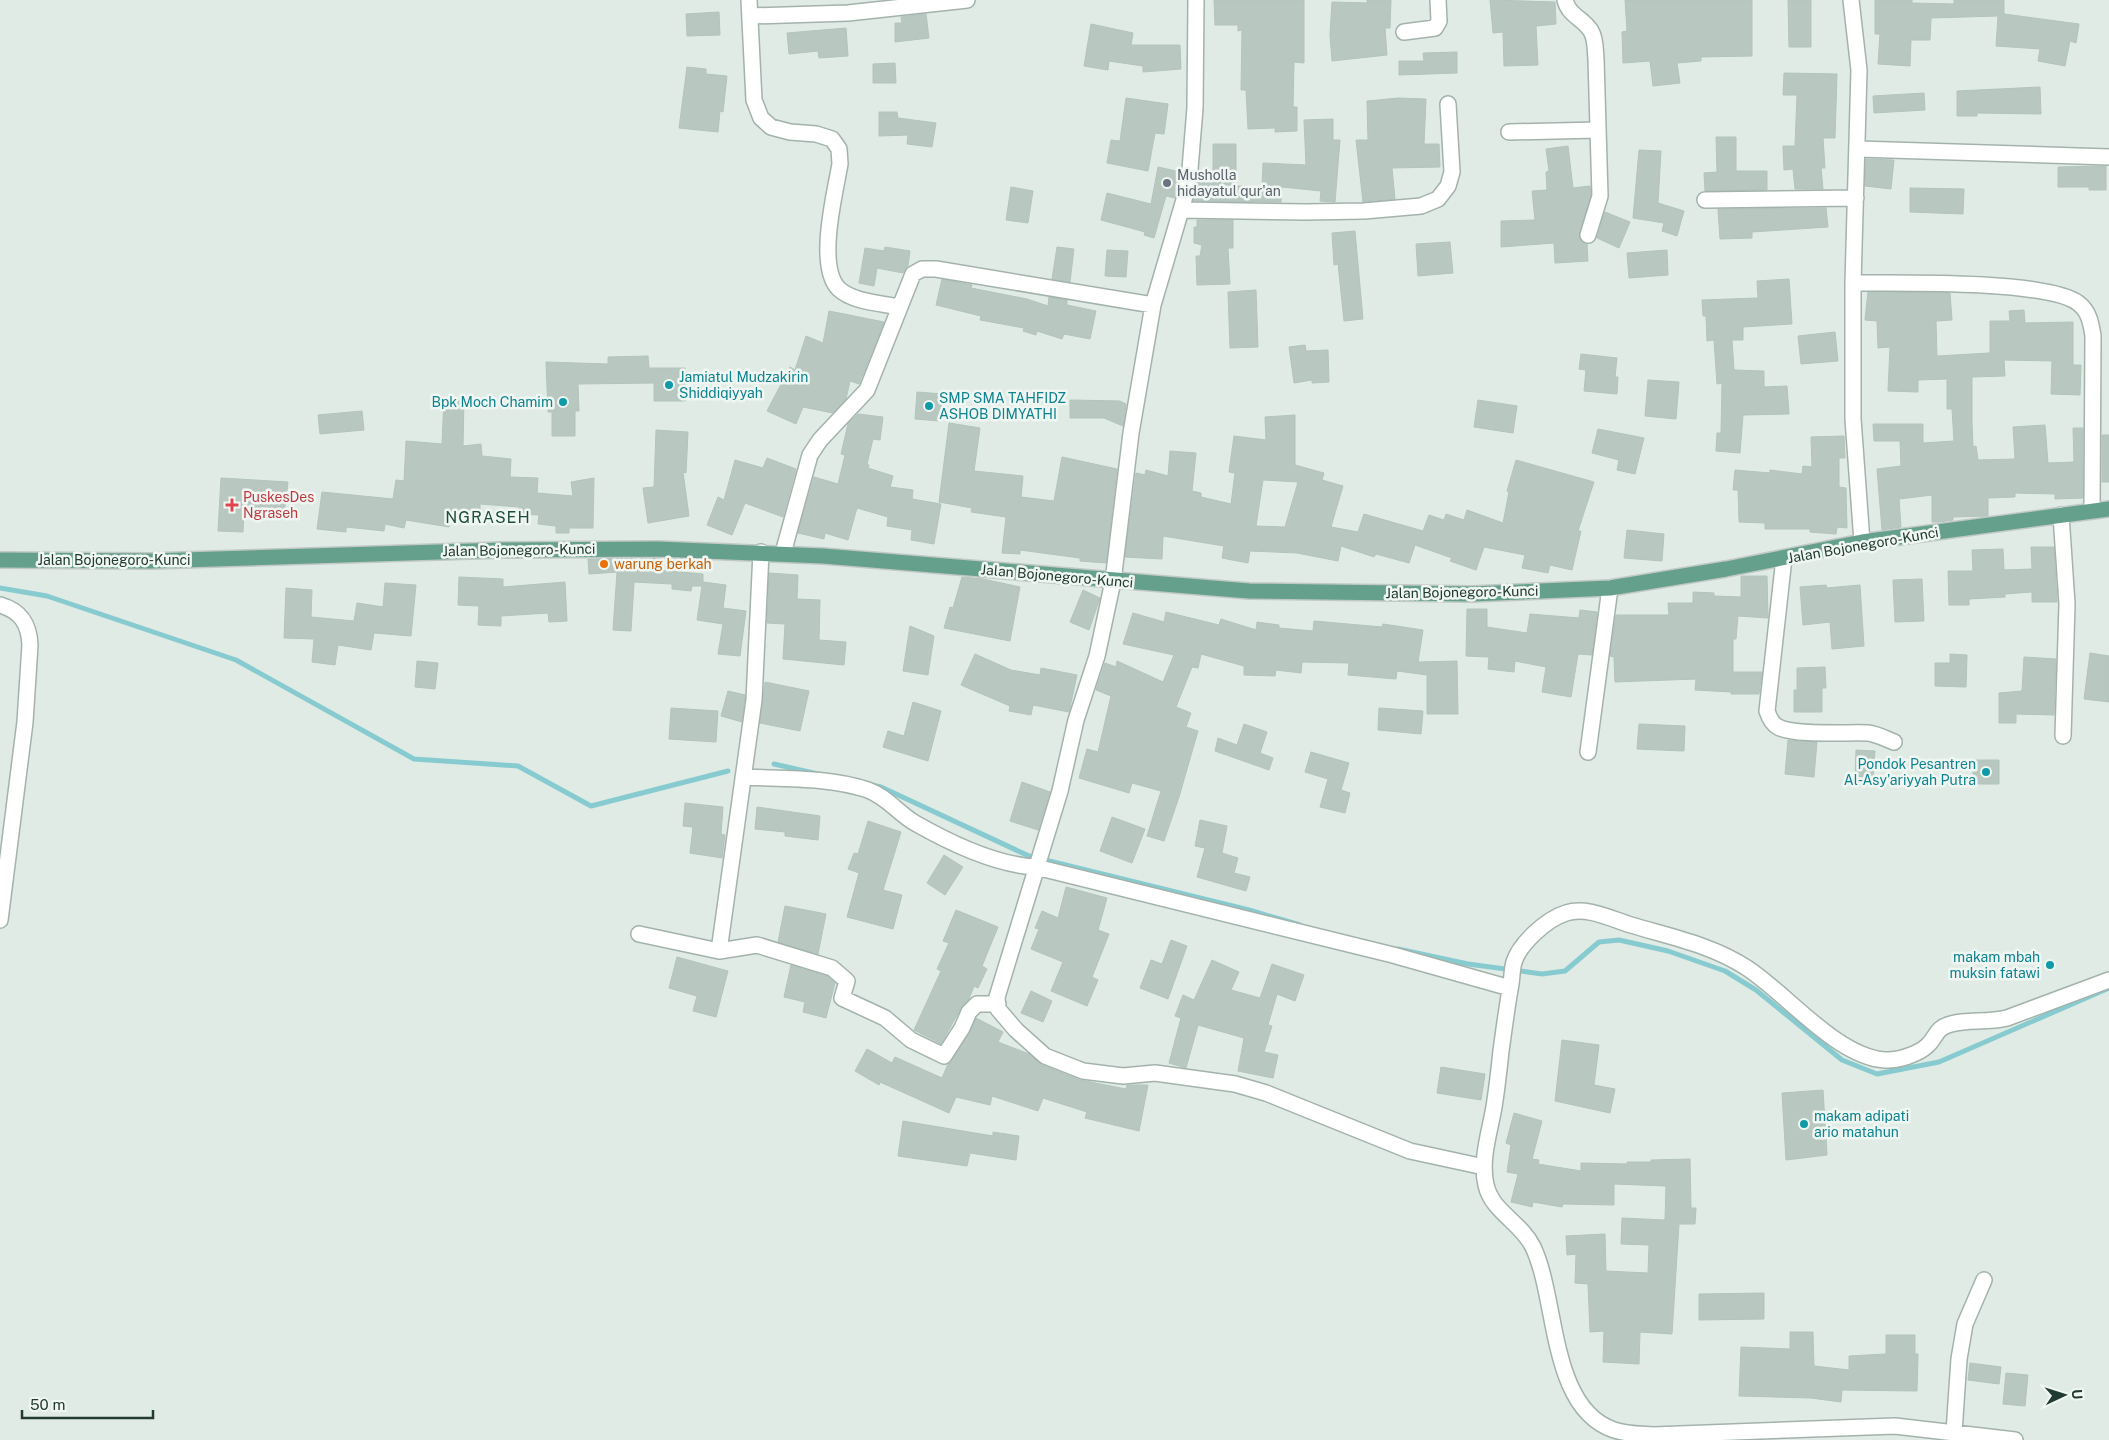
<svg xmlns="http://www.w3.org/2000/svg" width="2109" height="1440" viewBox="0 0 2109 1440" font-family="'Public Sans',sans-serif">
  <style>
    .lines { fill: none; stroke-linecap: round; stroke-linejoin: round }
    .stream { stroke: #87cbd0; stroke-width: 5 }
    .building { fill: #b8c8c1; stroke: #b2c4bb; fill-rule: evenodd }
    .minor-casing { stroke: #a3b3ac; stroke-width: 18 }
    .major-casing { stroke: #c1c8c6; stroke-width: 18 }
    .minor { stroke: #fff; stroke-width: 15 }
    .major { stroke: #64a08c; stroke-width: 15 }
    .worship-dot { fill: #6b7280; stroke: #f0f7f3; stroke-width: 2 }
    .culture-dot { fill: #0f9aa8; stroke: #f0f7f3; stroke-width: 2 }
    .health-dot { fill: #e0444e; stroke: #f0f7f3; stroke-width: 2 }
    .food-dot { fill: #e8710a; stroke: #f0f7f3; stroke-width: 2 }
    .labels { text-anchor: middle; stroke-width: 5; stroke-linejoin: round; paint-order: stroke }
    .worship-label { font-size: 14px; fill: #5b616d; stroke: #f0f7f3; text-anchor: start }
    .culture-label { font-size: 14px; fill: #0d838f; stroke: #f0f7f3; text-anchor: start }
    .health-label { font-size: 14px; fill: #be3a42; stroke: #f0f7f3; text-anchor: start }
    .street-label { font-size: 14px; fill: #213b32; stroke: #f0f7f3 }
    .food-label { font-size: 14px; fill: #c56008; stroke: #f0f7f3; text-anchor: start }
    .quarter-label { font-size: 16px; letter-spacing: 1px; fill: #1d4d3d; stroke: #f0f7f3 }
  </style>
  <rect width="100%" height="100%" fill="#e0ebe5"/>
  <g class="lines">
    <path class="stream" d="M0,588L47,596L236,660L414,759L518,766L591,806L728,771
      M774,764L818,774
      M872,785L881,787L1029,856L1249,910L1300,925
      M1398,949L1468,964L1542,974L1565,971L1599,942L1619,940L1668,951L1725,971L1756,990L1842,1060L1877,1074L1939,1062L2109,988"/>
  </g>
  <path class="building" d="M1214,0H1304V63L1294,62L1293,107H1297V131L1275,132V128L1248,129L1246,90H1241L1242,30L1238,31V25H1215Z
    M1367,0H1391L1390,28H1385L1387,55L1332,61L1330,35L1332,2L1367,3Z
    M1490,0L1555,2L1556,24L1536,26L1538,65L1504,66L1503,32L1493,33Z
    M1625,0H1752V56L1701,57V61L1677,63L1680,83L1653,86L1650,61L1623,63L1622,32L1627,31Z
    M1788,0H1811V47H1789Z
    M1875,0H1912V3L1954,4V0H2004V14L2079,24L2076,43L2070,41L2065,66L2038,61L2040,49L1996,46L1998,16L1931,18L1930,40H1911L1910,66L1878,64L1880,34H1875Z
    M719,12L720,35L687,36L686,14Z
    M926,14L929,38L895,42V23H902L901,17Z
    M1091,24L1133,33L1131,45H1180L1181,69L1143,72V66L1109,61L1108,70L1084,66Z
    M846,28L848,56L819,58L818,51L789,54L787,33Z
    M1457,52V73L1399,75V61H1424L1423,53Z
    M895,63L896,83H873V64Z
    M687,67L706,69V74L727,76L723,112L720,111L718,132L679,128Z
    M1784,73L1837,74L1835,138H1823L1825,168H1821L1823,189H1795L1793,169L1784,170L1783,146H1795L1797,95H1783Z
    M2040,87L2041,114L1977,113V116H1957V91Z
    M1924,93L1925,110L1874,113L1873,96Z
    M1126,98L1168,104L1164,134L1155,133L1148,171L1107,163L1111,140L1120,141Z
    M1398,98L1426,99L1424,144H1439L1440,167L1392,168L1395,199L1363,202L1356,140H1368L1367,101Z
    M879,112H897L898,118L936,123L932,147L907,144L908,135L879,136Z
    M1333,119V140H1340L1335,202L1320,201L1321,191L1282,187L1281,202L1193,201L1198,177H1213V144H1236V186L1262,187L1263,163L1306,165L1304,120Z
    M1716,137H1736V171H1767V190L1705,191L1704,173L1717,172Z
    M1568,146L1573,188L1590,186L1591,195L1579,237L1582,242L1587,244L1588,261L1555,263L1554,243L1501,247V221L1535,220L1532,191L1547,190L1546,172L1549,171L1546,149Z
    M1639,150L1661,151L1658,203L1684,211L1677,236L1662,231L1664,223L1633,218Z
    M1866,159L1894,160L1891,189L1865,186Z
    M2106,166V190H2089V187H2058V167Z
    M1158,167L1180,172L1175,198L1166,196L1154,238L1144,235L1145,232L1101,220L1107,193L1151,204Z
    M1011,187L1033,191L1028,223L1006,220Z
    M1910,188L1964,189L1963,214L1910,212Z
    M1826,208L1828,227L1752,232V238L1720,239L1718,209Z
    M1605,212L1630,222L1619,248L1597,238Z
    M1197,220H1233V248H1228L1230,284L1197,285L1196,256H1200L1202,245L1194,243V227H1197Z
    M1355,231L1363,319L1344,321L1338,264L1334,265L1332,233Z
    M1450,242L1453,273L1418,276L1416,244Z
    M885,247L910,251L908,266L903,273L877,268L874,286L859,283L865,248L884,251Z
    M1057,247L1074,249L1070,282L1052,279Z
    M1107,250L1128,251L1126,277L1105,276Z
    M1667,250L1668,275L1629,278L1627,253Z
    M942,279L972,285L971,288L1027,299L1048,306L1049,297L1067,300V305L1096,311L1090,339L1064,334L1062,339L1037,331L1036,335L1023,331L1024,328L980,320L981,316L936,305Z
    M1789,279L1792,324L1743,327V340H1732L1734,370L1764,371V387L1787,386L1789,414L1743,415L1740,453L1716,451L1717,433H1721L1722,383L1717,384L1714,340L1707,341L1706,316H1703L1702,300L1758,298L1757,281Z
    M1256,290L1258,347L1230,348L1228,292Z
    M1868,292L1950,293L1952,320L1936,321L1937,356L1990,353V321H2010L2009,311L2024,310L2025,323L2073,322V365H2081L2080,395L2051,394L2052,361L2004,360L2005,376L1972,377V423L1973,447L1976,446L1978,460L2015,459L2013,427L2045,425L2048,463L2074,462L2073,428H2083V498L2055,499V494L2015,493V497L1988,498V516L1953,517V520L1939,522H1932V495L1899,499L1901,527L1882,530L1877,469L1901,466L1900,441H1874L1873,424H1923V443L1954,441L1952,409H1947V379L1918,380V392L1888,391L1890,347L1878,348L1877,321L1865,320Z
    M829,311L884,322L859,384L850,381L846,399L833,413L803,407L796,424L767,411L790,367L795,370L806,336L823,343Z
    M1835,332L1838,361L1801,364L1798,336Z
    M1305,345L1306,351L1328,350L1329,382L1312,383V380L1294,383L1289,347Z
    M1581,354L1617,358L1615,377H1618L1617,394L1584,391L1586,370L1579,369Z
    M648,356L649,368H685V401H654V383L578,384L579,411H575V436H552V412H548L546,362L608,364V357Z
    M1648,380L1679,382L1676,419L1645,416Z
    M917,392L943,394L940,421L915,419Z
    M444,398L464,399L463,446L481,444L482,456L511,459L510,477L538,478L537,493L573,496L571,482L594,478L593,528H569V533H556V526L538,524L539,515L519,514V507L480,504V521L450,520L449,527L406,520L404,528L385,524L384,531L346,527V532L317,529L322,492L393,499L396,480L404,481L406,441L442,444Z
    M1070,400L1120,401L1126,404L1123,426L1104,418H1070Z
    M1478,400L1517,406L1513,433L1474,427Z
    M362,411L364,430L320,434L318,415Z
    M858,414L883,417L880,440L873,439L867,464L869,465L868,468L893,476L890,487L913,490L912,499L941,504L934,544L911,540L912,530L887,526L888,517L857,508L848,540L825,533L824,539L798,533L814,477L838,484L845,455L841,454L848,424Z
    M1295,415V465L1324,473L1322,480L1343,486L1331,527L1358,532L1364,514L1423,531L1429,515L1444,520L1446,514L1464,520L1467,510L1503,523L1509,492L1507,491L1516,460L1594,482L1578,531H1581L1572,570L1550,565L1548,573L1522,568L1525,555L1484,547L1476,570L1450,561L1452,558L1415,545L1409,563L1376,554L1374,557L1341,546L1338,561L1297,553L1250,551L1248,563L1222,558L1224,546L1163,536L1162,559L1125,557L1136,473L1145,475L1146,470L1168,476L1170,451L1196,453L1192,491L1201,493V497L1231,504L1235,473L1229,472L1234,436L1266,440L1265,417ZM1263,480L1298,482L1285,527L1256,526Z
    M949,423L980,428L974,471L1023,476L1021,497L1054,501L1062,457L1117,469L1106,563L1080,561V558L1020,550V554L1002,553L1006,517L971,512L972,508L939,502Z
    M1598,429L1644,438L1635,474L1617,470L1619,460L1592,453Z
    M656,430L688,432L686,473L683,472L689,516L648,523L643,488L654,487Z
    M2102,435H2109V482H2102Z
    M1844,436L1845,458H1839V487L1846,488L1847,528L1837,527L1836,534L1810,532V529H1765V523L1739,522L1738,490H1733L1735,470L1770,473V470L1802,474L1803,466L1812,467L1811,437Z
    M767,458L796,469L783,517L745,503L732,535L707,525L718,497L724,500L735,460L763,468Z
    M221,478L288,482L284,515L244,511L243,532L218,531Z
    M1627,530L1664,534L1662,561L1624,558Z
    M2031,547H2054L2057,602H2032V592L2005,594V597L1969,599V605H1949L1948,571H1973L1972,550L2003,549L2004,570L2032,569Z
    M660,558L659,570L703,574V582L726,585L723,608L746,611L740,656L718,654L723,624L697,620L702,586H692L691,591L672,589V584L634,582L631,631L613,630L617,572L589,574L588,559Z
    M769,573L798,575L797,599L820,600L819,640L846,642L844,665L783,659L785,624L767,623Z
    M1741,576H1767L1768,618L1738,616L1736,639H1733V672H1762L1759,694H1731V692L1695,690L1696,679L1615,682L1614,657L1610,656L1616,615H1669L1668,603H1693V592L1714,593V596L1741,597Z
    M459,577L503,579V587L565,582L567,621L549,622L548,613L501,616V626L478,625L479,606L458,605Z
    M962,577L983,579L1020,587L1010,641L944,628L950,607L953,608Z
    M1922,579L1924,621L1895,622L1893,580Z
    M385,583L416,585L411,636L374,633L371,650L338,645L335,665L312,662L314,639L284,638L286,588L312,590L311,617L354,621L357,603L383,607Z
    M1826,585L1827,588L1860,585L1864,646L1832,649L1830,622L1803,625L1800,587Z
    M1083,590L1100,598L1089,630L1070,622Z
    M1467,609H1487V627L1527,633L1530,614L1579,618L1580,610L1597,612L1592,655L1578,654L1571,697L1542,692L1546,667L1515,661L1514,672L1488,669L1489,657L1466,656Z
    M1166,612L1219,625L1221,619L1256,630L1257,622L1279,625V628L1313,631L1314,621L1382,627L1383,624L1423,630L1418,662L1457,661L1458,714H1427V675L1397,671L1396,679L1348,675L1349,663L1302,662L1301,673L1276,670L1275,676L1244,675V666L1201,654L1198,668L1192,667L1176,707L1191,713L1186,727L1198,731L1179,797L1164,841L1147,836L1161,791L1132,783L1129,793L1079,778L1087,749L1098,752L1111,696L1096,690L1105,663L1116,667L1117,661L1163,682L1174,655L1123,644L1133,613L1164,622Z
    M910,626L934,636L928,675L903,671Z
    M2090,653L2109,656V702L2084,699Z
    M975,654L1011,670L1040,675L1041,668L1077,675L1069,712L1033,705L1031,715L1009,711L1010,706L961,685Z
    M1950,654L1967,655L1966,687L1935,686V663H1950Z
    M2024,657L2056,659L2054,715L2016,714V723H1999V693L2022,691Z
    M417,661L438,663L435,689L415,687Z
    M1825,667L1826,688H1822V712H1794V690H1797V668Z
    M765,682L809,691L800,731L760,723Z
    M728,691L745,695L742,722L721,716Z
    M913,702L941,711L928,761L883,747L888,731L904,736Z
    M671,708L718,711L716,742L669,739Z
    M1379,708L1423,711L1421,734L1378,730Z
    M1244,724L1267,732L1260,753L1273,758L1269,770L1215,751L1218,738L1237,745Z
    M1639,724L1685,726L1684,751L1637,749Z
    M1788,740L1817,742L1814,777L1785,774Z
    M1856,750L1875,751L1873,778L1855,776Z
    M1311,752L1349,763L1341,790L1350,793L1345,813L1320,807L1328,779L1305,772Z
    M1973,760H1999V784H1973Z
    M1022,782L1050,792L1038,830L1010,821Z
    M685,803L723,807L721,834L725,835L722,858L690,853L693,827L683,826Z
    M757,807L820,816L818,840L785,836V832L755,829Z
    M1112,817L1145,829L1132,863L1100,851Z
    M1200,820L1227,826L1222,853L1238,858L1234,873L1250,877L1246,891L1197,877L1205,848L1195,846Z
    M868,821L901,832L883,890L902,895L893,929L847,917L859,873L848,869L854,853L858,854Z
    M944,855L963,867L945,895L927,883Z
    M1066,887L1107,898L1098,930L1109,934L1092,977L1098,980L1087,1006L1051,991L1063,962L1031,949L1039,929L1035,928L1042,911L1058,918Z
    M785,906L826,914L818,954L778,942Z
    M956,910L998,927L982,966L987,969L978,988L974,986L969,999L961,1008L941,1044L914,1030L941,971L937,969L949,943L943,941Z
    M1171,940L1187,946L1168,999L1140,988L1151,960L1162,964Z
    M677,957L728,971L716,1017L693,1011L697,996L669,988Z
    M1212,960L1239,972L1231,990L1260,998L1272,964L1304,975L1295,1001L1277,994L1268,1025L1272,1026L1264,1052L1278,1055L1273,1078L1238,1071L1244,1038L1198,1025L1186,1068L1169,1063L1181,1018L1175,1016L1183,995L1194,1000Z
    M791,965L827,976L835,983L826,1018L803,1012L805,1002L784,997Z
    M1031,991L1052,1001L1043,1022L1021,1013Z
    M976,1018L1003,1032L998,1042L1029,1054L1042,1065L1080,1080L1126,1089L1127,1085H1148L1139,1131L1085,1118L1087,1112L1043,1098L1038,1111L992,1096L990,1105L956,1097L949,1113L880,1082L879,1085L855,1071L867,1049L892,1063L895,1057L942,1078L948,1064L970,1033Z
    M1562,1040L1599,1045L1594,1085L1615,1089L1610,1113L1555,1101Z
    M1441,1067L1485,1074L1481,1100L1437,1093Z
    M1823,1090L1827,1155L1786,1160L1782,1093Z
    M1514,1113L1542,1121L1532,1159L1539,1160L1538,1164L1581,1171V1163L1627,1164V1162H1651V1160L1690,1159L1691,1208H1696L1695,1224H1679L1672,1334L1640,1332L1639,1364L1603,1362L1604,1331L1590,1332L1588,1284L1575,1283L1576,1254L1567,1255L1566,1236L1605,1234L1606,1271L1648,1273L1649,1245L1621,1244L1622,1218L1665,1220L1666,1186L1614,1184V1205L1563,1204L1562,1207L1533,1202L1532,1207L1511,1202L1518,1174L1507,1172L1511,1145L1506,1143Z
    M903,1121L993,1136V1132L1019,1136L1016,1160L970,1153L967,1166L898,1156Z
    M1764,1293V1319L1699,1320V1294Z
    M1790,1332H1813L1814,1366L1849,1370V1356L1886,1354V1335H1915V1354H1918L1917,1391L1842,1390L1841,1402L1811,1398L1739,1396L1741,1347L1790,1349Z
    M1970,1363L2001,1367L1999,1384L1968,1380Z
    M2006,1373L2028,1375L2025,1406L2003,1404Z"/>
  <g class="lines">
    <defs>
      <path id="minor" d="M749,0L754,100L761,118L771,127L790,132L816,134L832,139L839,149L840,164C835,193 816,267 839,289C853,302 880,303 898,307
        M1196,0L1195,108L1190,169L1186,193L1153,305L1131,433L1113,581L1097,656L1076,720L1060,791L997,997L998,1009L1016,1030L1045,1056L1083,1071L1123,1076L1155,1073L1235,1084L1266,1093L1410,1151L1484,1167
        M1565,0C1569,16 1583,18 1591,31C1596,39 1595,50 1596,59L1600,196L1588,235
        M1851,0L1859,70L1853,283V419L1862,542
        M750,16L848,13L967,0
        M1404,32L1435,28L1439,21L1438,0
        M1509,132L1598,130
        M1858,149L2109,157
        M1705,200L1856,198
        M1181,210L1306,212L1364,211L1421,206L1438,199L1448,186L1452,172L1448,104
        M1853,283C1897,283 2047,280 2078,303C2089,311 2091,323 2093,336L2092,510
        M2061,515L2067,604L2063,736
        M783,553L810,455L820,440L867,390L913,274L922,269H936L1153,305
        M1784,558L1767,711C1769,717 1772,724 1778,727C1795,736 1848,732 1868,733C1877,734 1886,739 1894,742
        M0,605C21,611 29,624 30,645L25,722L0,920
        M1588,752L1610,588
        M743,777C784,779 829,777 868,790C887,797 899,814 915,823C950,843 996,865 1036,867L1393,955L1510,988
        M639,934L719,951L757,945L832,968L847,981L842,998L885,1018L911,1040L944,1056L962,1028L969,1012L977,1004H998
        M719,951L754,700L761,552
        M1954,1432L1959,1359L1965,1324L1984,1280
        M2015,1440L1895,1426L1653,1435C1640,1434 1626,1434 1614,1430C1549,1408 1558,1299 1533,1247C1521,1222 1492,1212 1486,1185C1480,1160 1490,1131 1494,1107C1497,1088 1499,1070 1501,1051C1504,1029 1507,1006 1511,984C1512,977 1512,969 1514,962C1520,943 1547,919 1566,913C1587,906 1611,919 1631,925C1671,937 1712,945 1747,968C1787,994 1837,1057 1885,1060C1898,1061 1918,1054 1927,1046C1937,1037 1935,1028 1951,1024C1968,1019 1987,1023 2007,1018L2109,980"/>
      <path id="major" d="M0,560L150,561L503,550L658,549L823,556L1249,591L1472,594L1610,588L1726,569L1862,542L2109,509"/>
    </defs>
    <use href="#minor" class="minor-casing"/>
    <use href="#major" class="major-casing"/>
    <use href="#minor" class="minor"/>
    <use href="#major" class="major"/>
  </g>
  <circle class="worship-dot" cx="1167" cy="183" r="5"/>
  <g class="culture-dot">
    <circle cx="669" cy="385" r="5"/>
    <circle cx="563" cy="402" r="5"/>
    <circle cx="929" cy="406" r="5"/>
    <circle cx="1986" cy="772" r="5"/>
    <circle cx="2050" cy="965" r="5"/>
    <circle cx="1804" cy="1124" r="5"/>
  </g>
  <path class="health-dot" d="M229.5 497.5h5v5h5v5h-5v5h-5v-5h-5v-5h5z"/>
  <circle class="food-dot" cx="604" cy="564" r="5"/>
  <g class="labels">
    <g class="worship-label">
      <text x="1177" y="180">Musholla<tspan x="1177" dy="16">hidayatul qur'an</tspan></text>
    </g>
    <g class="culture-label">
      <text x="679" y="382">Jamiatul Mudzakirin<tspan x="679" dy="16">Shiddiqiyyah</tspan></text>
      <text x="939" y="403">SMP SMA TAHFIDZ<tspan x="939" dy="16">ASHOB DIMYATHI</tspan></text>
      <text x="553" y="407" text-anchor="end">Bpk Moch Chamim</text>
      <text x="1976" y="769" text-anchor="end">Pondok Pesantren<tspan x="1976" dy="16">Al-Asy'ariyyah Putra</tspan></text>
      <text x="2040" y="962" text-anchor="end">makam mbah<tspan x="2040" dy="16">muksin fatawi</tspan></text>
      <text x="1814" y="1121">makam adipati<tspan x="1814" dy="16">ario matahun</tspan></text>
    </g>
    <g class="health-label">
      <text x="243" y="502">PuskesDes<tspan x="243" dy="16">Ngraseh</tspan></text>
    </g>
    <g class="street-label">
      <text transform="translate(1863 545) rotate(-10)" y="5">Jalan Bojonegoro-Kunci</text>
      <text transform="translate(519 550) rotate(-1)" y="5">Jalan Bojonegoro-Kunci</text>
      <text x="114" y="565">Jalan Bojonegoro-Kunci</text>
      <text transform="translate(1057 576) rotate(5)" y="5">Jalan Bojonegoro-Kunci</text>
      <text transform="translate(1462 592) rotate(-1)" y="5">Jalan Bojonegoro-Kunci</text>
    </g>
    <g class="food-label">
      <text x="614" y="569">warung berkah</text>
    </g>
    <g class="quarter-label">
      <text x="488" y="523">NGRASEH</text>
    </g>
  </g>
  <g transform="translate(2064 1395) rotate(86)" stroke="#f0f7f3" stroke-width="4" paint-order="stroke">
  <path d="M0-4L9 19L0 12L-9 19Z" fill="#213b32"/>
  <text y="-8" font-size="14" font-weight="bold" text-anchor="middle" fill="#213b32">U</text>
  </g>
  <path d="M22 1410v8h131v-8" fill="none" stroke="#213b32" stroke-width="2.5"/>
  <text x="30" y="1410" font-size="15" fill="#213b32" stroke="#f0f7f3" stroke-width="4" paint-order="stroke">50 m</text>
</svg>
